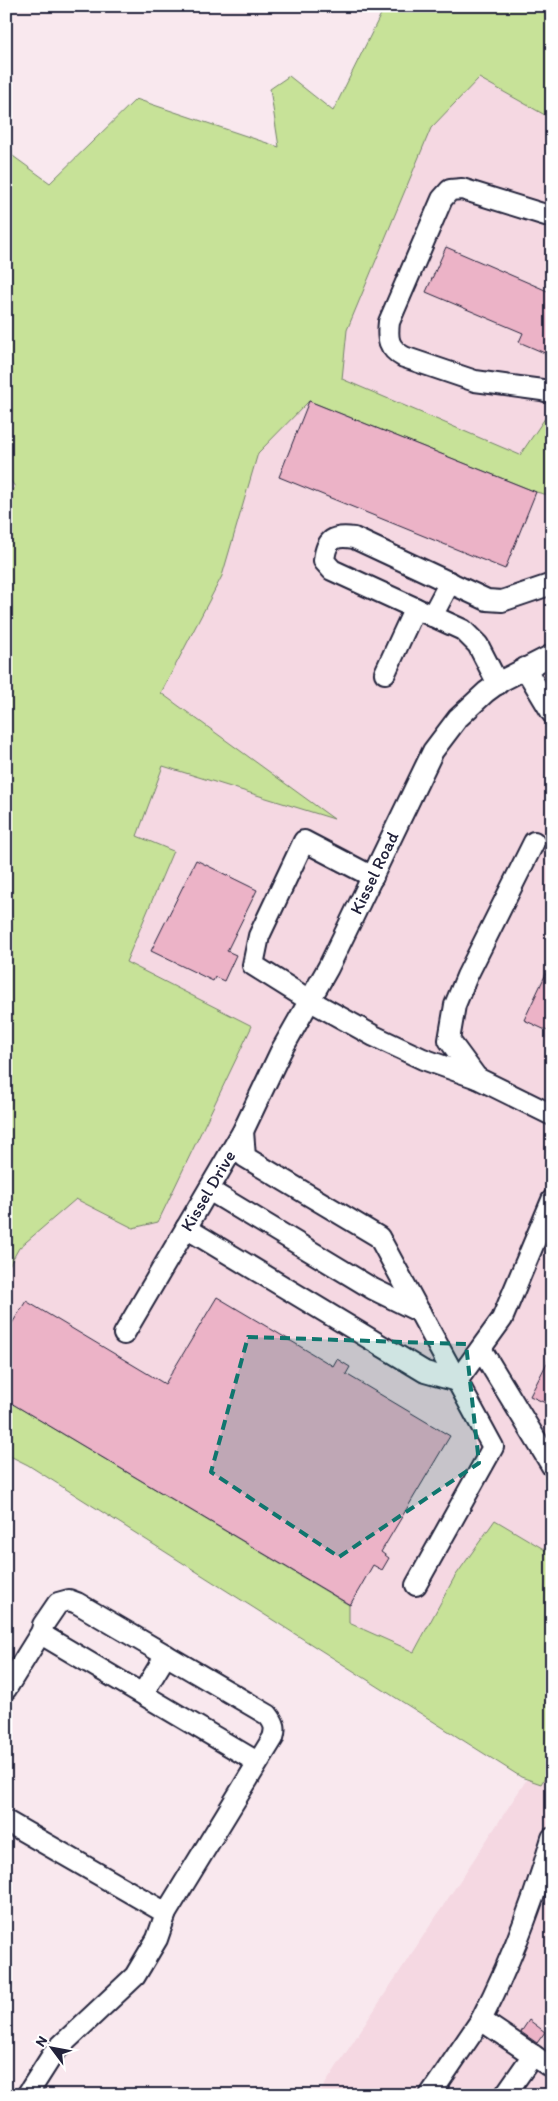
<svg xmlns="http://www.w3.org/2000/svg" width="558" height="2101" viewBox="0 0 558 2101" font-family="Itim,sans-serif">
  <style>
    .built { fill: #f5d8e2 }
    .green { fill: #c7e298; stroke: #74826a }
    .building { fill: #ecb3c7; stroke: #22223b }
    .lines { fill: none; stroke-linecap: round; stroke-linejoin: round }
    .minor-casing { stroke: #22223b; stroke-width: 24 }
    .minor { stroke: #fff; stroke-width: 20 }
    .marked { fill: #0f766e; fill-opacity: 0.2; stroke: #0f766e; stroke-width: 4; stroke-dasharray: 10 6; stroke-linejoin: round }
    .labels { text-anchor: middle; stroke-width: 4.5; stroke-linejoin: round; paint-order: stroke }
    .street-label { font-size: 18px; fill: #22223b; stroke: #fff }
  </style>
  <rect width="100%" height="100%" fill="#f9e8ee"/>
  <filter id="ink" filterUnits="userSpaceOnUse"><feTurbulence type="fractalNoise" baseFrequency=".02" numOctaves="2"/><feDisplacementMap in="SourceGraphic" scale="10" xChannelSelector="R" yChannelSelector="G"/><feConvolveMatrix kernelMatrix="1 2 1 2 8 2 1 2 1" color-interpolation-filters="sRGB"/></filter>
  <g filter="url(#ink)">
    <path class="built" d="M399,6H552V2095H318L531,1773L6,1442V914Z"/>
    <path class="green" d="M385,6H552V119L479,78L431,128L347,330L342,379L520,455L552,408V496L536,492L309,401L258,453L222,576L161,693L334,819L163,766L137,836L173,851L126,962L252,1026L158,1222L133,1228L76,1199L19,1248L6,1271V498L15,487L6,474V151L50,183L136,99L279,147L270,89L289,76L333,111Z
      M6,1400L349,1605V1623L414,1652L454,1578L495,1520L552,1554V1767L541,1784L521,1777L28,1465L6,1454Z"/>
    <path class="building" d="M446,247L552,293V344L547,354L519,342L523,333L426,292Z
      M309,401L536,492L505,569L279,477Z
      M196,860L257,890L227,951L236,955L224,981L215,977L213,981L151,951Z
      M552,961V1033L524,1020Z
      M217,1297L333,1366L337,1359L350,1367L346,1374L450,1436L381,1552L389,1558L382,1570L373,1565L350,1605L6,1400V1333L26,1301L165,1384Z
      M552,1353V1406L530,1396Z
      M529,2020L545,2032L537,2043L521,2032Z"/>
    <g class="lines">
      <defs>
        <g id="minor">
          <path d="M552,217L462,189L450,190L442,199L389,322C387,339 388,348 404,357L475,381L542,390L552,393"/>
          <path d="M432,616L450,582"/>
          <path d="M525,668L552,713"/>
          <path d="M385,673L415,608"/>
          <path d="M498,684L478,645L463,630L332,570L324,561C326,539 334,535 354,538L487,600L502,601L552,584"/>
          <path d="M373,877L304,841L259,936L253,965L309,1000L374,1036L423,1059L477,1078L552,1115"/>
          <path d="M477,1078L449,1040L455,1005L467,976L534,842"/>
          <path d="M243,1131L245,1157L379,1237L493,1447L416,1585"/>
          <path d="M209,1190L373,1289L420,1312"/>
          <path d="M186,1228L425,1372L457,1381L502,1319L552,1200"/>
          <path id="s1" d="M124,1334L243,1131L281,1051L328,968L350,923L433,751L458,718L486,692L501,681L552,655"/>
          <path d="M481,1349L552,1466"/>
          <path d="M6,1689L42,1631"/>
          <path d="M143,1693L166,1655"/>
          <path d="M6,1821L166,1913"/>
          <path d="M552,1838C534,1900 511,1962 481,2020L552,2068"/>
          <path d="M27,2095L55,2051L135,1976L157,1939L166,1913L273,1738C276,1728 275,1724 268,1715L77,1603L69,1600L58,1603L43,1625L42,1631L46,1637L257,1762"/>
          <path d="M430,2095L481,2020"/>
          <path d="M505,2095L533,2055"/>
        </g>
      </defs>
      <use href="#minor" class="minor-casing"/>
      <use href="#minor" class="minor"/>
    </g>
  </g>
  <path class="marked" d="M248,1337L466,1344L479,1463L339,1557L211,1472Z"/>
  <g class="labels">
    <g class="street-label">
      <text dy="6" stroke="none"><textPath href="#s1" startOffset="525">Kissel Road</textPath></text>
      <text dy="6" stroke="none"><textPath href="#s1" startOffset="166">Kissel Drive</textPath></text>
    </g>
  </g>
  <rect width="558" height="2101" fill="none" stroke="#fff" stroke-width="25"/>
  <rect x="12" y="12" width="533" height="2076" fill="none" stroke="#22223b" stroke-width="2" filter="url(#ink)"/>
  <g transform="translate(52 2048) rotate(302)" stroke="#ffffff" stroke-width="4" paint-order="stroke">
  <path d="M0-4L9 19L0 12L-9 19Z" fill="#22223b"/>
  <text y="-8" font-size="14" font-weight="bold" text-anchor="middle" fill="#22223b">N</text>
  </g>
</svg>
